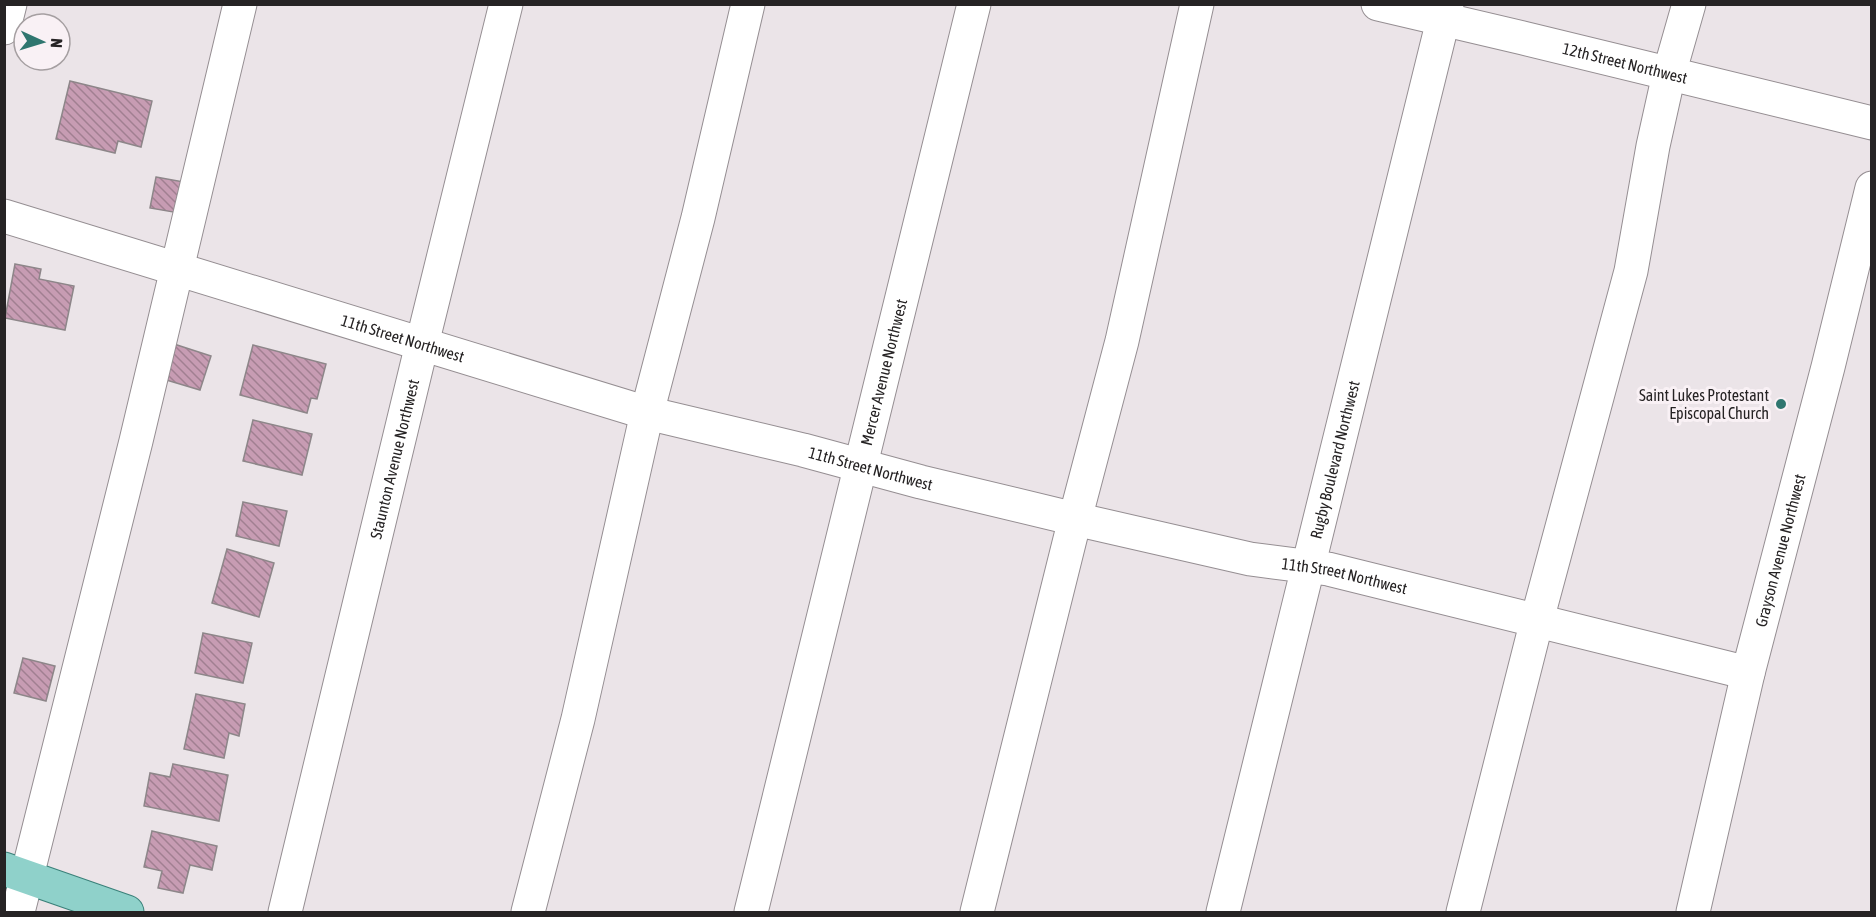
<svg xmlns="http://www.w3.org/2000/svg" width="1876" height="917" viewBox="0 0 1876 917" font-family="'Asap Condensed',sans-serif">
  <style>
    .building { fill: url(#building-back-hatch); stroke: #8d8689; stroke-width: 1.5 }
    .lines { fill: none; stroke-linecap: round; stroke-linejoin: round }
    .minor-casing { stroke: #958e92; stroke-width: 35 }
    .major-casing { stroke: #3a8079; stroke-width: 35 }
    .minor { stroke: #fff; stroke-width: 33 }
    .major { stroke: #8fd1ca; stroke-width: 33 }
    .poi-dot { fill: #2f766f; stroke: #f9f1f5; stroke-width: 2 }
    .labels { text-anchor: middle; stroke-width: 6; stroke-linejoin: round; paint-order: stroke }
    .street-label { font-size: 16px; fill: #262324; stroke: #f9f1f5 }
    .poi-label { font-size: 16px; fill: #262324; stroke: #f9f1f5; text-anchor: end }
  </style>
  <defs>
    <pattern id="building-back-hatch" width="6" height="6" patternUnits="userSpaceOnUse" patternTransform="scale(1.5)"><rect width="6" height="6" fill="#c79cb3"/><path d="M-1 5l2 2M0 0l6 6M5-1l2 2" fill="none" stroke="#a17f91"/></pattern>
  </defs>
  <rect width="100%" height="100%" fill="#ebe4e8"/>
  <path class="building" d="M70,81L152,101L141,147L118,141L115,153L56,139Z
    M156,177L184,182L179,213L150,208Z
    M15,264L41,269L39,279L74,286L65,330L5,318Z
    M174,344L211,356L200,390L163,379Z
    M253,345L326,364L317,399L311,398L307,413L240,395Z
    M253,420L312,434L302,475L243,461Z
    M243,502L287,511L279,546L236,536Z
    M227,549L274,563L259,617L212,603Z
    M203,633L252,643L243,683L195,673Z
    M23,658L55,666L46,701L14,693Z
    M196,694L245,704L239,736L229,733L224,758L184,749Z
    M173,764L228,775L219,821L144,806L150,773L170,777Z
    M152,831L217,846L212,870L190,865L183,893L158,888L162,871L144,867Z"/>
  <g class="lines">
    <defs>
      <g id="minor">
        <path id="s1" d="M1378,4L1523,38L1872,123"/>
        <path d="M4,28L10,4"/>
        <path id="s2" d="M4,216L647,413L803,450L921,482L1075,519L1250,559L1328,569L1748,673"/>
        <path d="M18,912L136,441L240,4"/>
        <path id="s3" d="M285,912L422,344L506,4"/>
        <path d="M528,912L578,719L647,413L698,218L748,4"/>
        <path id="s4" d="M751,912L974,4"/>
        <path d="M977,912L1075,519L1122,341L1197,4"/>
        <path id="s5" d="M1223,912L1447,4"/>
        <path d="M1463,912L1537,620L1631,271L1653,146L1669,74L1689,4"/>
        <path id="s6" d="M1693,912L1748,673L1828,367L1872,188"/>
      </g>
      <path id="major" d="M4,869L127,912"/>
    </defs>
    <use href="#minor" class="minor-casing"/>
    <use href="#major" class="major-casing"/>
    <use href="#minor" class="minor"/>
    <use href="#major" class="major"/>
  </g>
  <circle class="poi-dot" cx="1781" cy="404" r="6"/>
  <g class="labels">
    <g class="street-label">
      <text dy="6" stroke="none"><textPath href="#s1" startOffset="254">12th Street Northwest</textPath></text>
      <text dy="6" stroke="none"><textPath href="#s2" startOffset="417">11th Street Northwest</textPath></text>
      <text dy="6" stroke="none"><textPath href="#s4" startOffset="556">Mercer Avenue Northwest</textPath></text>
      <text dy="6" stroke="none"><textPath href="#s3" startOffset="466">Staunton Avenue Northwest</textPath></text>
      <text dy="6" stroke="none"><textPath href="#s5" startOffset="466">Rugby Boulevard Northwest</textPath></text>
      <text dy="6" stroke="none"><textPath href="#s2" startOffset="903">11th Street Northwest</textPath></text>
      <text dy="6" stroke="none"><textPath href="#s6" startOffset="372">Grayson Avenue Northwest</textPath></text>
      <text dy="6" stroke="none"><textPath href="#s2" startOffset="1389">11th Street Northwest</textPath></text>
    </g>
    <g class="poi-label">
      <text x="1769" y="401">Saint Lukes Protestant<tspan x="1769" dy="18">Episcopal Church</tspan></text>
    </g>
  </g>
  <rect width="1876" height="917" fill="none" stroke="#262324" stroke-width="12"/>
  <g transform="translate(42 42) rotate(94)"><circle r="28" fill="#f9f1f5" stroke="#a59fa1" stroke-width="1.5"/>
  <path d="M0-4.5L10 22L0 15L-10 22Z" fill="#2f766f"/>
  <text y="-9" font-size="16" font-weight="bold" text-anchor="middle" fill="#262324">N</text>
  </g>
</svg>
